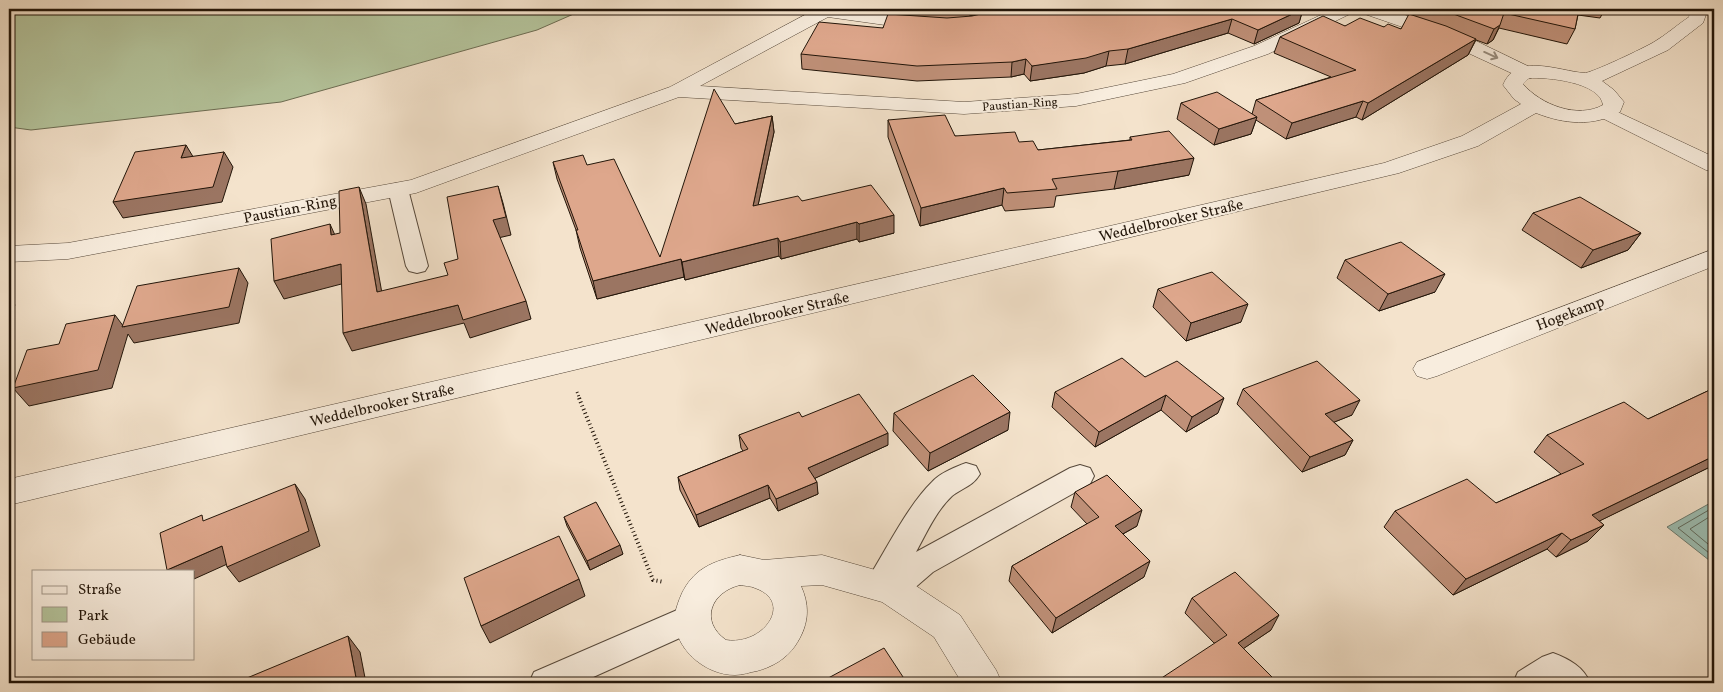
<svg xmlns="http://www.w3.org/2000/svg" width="1723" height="692" viewBox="0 0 1723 692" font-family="Vollkorn,serif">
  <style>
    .green { fill: #b5c59d; stroke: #6c6d53 }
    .water { fill: #9cbeb3; stroke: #6b7a6f }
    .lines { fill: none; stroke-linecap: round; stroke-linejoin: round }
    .shore { stroke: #5f6a5e; stroke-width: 1 }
    .service-casing { stroke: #56483a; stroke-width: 2 }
    .minor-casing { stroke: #56483a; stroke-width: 1 }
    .tertiary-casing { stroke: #56483a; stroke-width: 1 }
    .path-far1 { stroke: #221509; stroke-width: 3; stroke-dasharray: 1 2.5; stroke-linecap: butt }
    .path { stroke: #221509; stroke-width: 4; stroke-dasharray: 1 3; stroke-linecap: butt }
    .service { fill: #f8edde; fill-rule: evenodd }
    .minor { fill: #f8edde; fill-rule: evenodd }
    .tertiary { fill: #f8edde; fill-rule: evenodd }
    .wall { fill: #bf9078; stroke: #221509 }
    .shaded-wall { fill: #9b7562; stroke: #221509 }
    .building { fill: #dea78c; stroke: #221509 }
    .oneway { stroke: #988c7e }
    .labels { text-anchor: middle; stroke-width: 4; stroke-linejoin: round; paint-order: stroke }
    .far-street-label { font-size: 12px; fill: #221509; stroke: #f8edde }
    .street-label { font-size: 15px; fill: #221509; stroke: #f8edde }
  </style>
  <rect width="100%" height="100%" fill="#f4e3cc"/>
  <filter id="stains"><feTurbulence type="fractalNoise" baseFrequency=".004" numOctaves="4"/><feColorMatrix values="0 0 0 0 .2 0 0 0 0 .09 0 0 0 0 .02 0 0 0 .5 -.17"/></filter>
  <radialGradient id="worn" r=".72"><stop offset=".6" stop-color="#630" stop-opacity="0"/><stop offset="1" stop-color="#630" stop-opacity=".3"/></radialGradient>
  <path class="green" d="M9,9H585L537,30L281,102L31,130L9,127Z"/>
  <path class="water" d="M1714,501V564L1667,527Z"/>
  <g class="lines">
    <path class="shore" d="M1714,507L1678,528L1714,557
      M1714,514L1690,529L1714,549"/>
    <defs>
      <path id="service" d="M398,183L405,185L408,189L428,266L425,271L417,273L409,271L406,266L388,189L391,185Z
        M966,463L976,466L980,474C973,486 962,488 952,496C936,511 926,534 916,552L1070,468L1080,465L1090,468L1094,476L1090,484L933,572L903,598L892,602L869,595L865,586L869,577C887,548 909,504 932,482C940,473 955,467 966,463Z
        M691,604L702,608L706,618L702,628L580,683H529L534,672Z
        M1553,653C1569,659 1584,667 1590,683H1513L1518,672L1542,657Z"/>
      <path id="minor" d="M816,9H845L921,20L927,21L930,25L927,29L921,30L828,17L700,86L964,102L1076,94L1173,74L1254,46L1334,9H1383L1412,17L1474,40L1534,69L1537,73L1534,77L1527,79L1520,77L1440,40L1356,11L1268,54L1185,83L1076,106L964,114L679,97L416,193L68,259L9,262V246L68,243L411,180L670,87Z
        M1607,107L1714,157V172L1706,170L1600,117L1597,113L1600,109Z
        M1714,249V266L1437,376L1427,379L1417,376L1413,369L1417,362Z
        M740,555L764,560L822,555L904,578L960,615L996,670L1002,683H962L934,637L882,602L822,585L801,586C811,608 808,627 795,646C786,659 772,667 757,671C750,672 743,675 735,675C704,675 672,647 675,615C676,607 679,600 682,593C687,583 694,574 704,568C715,561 728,558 740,555ZM740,585C745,586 751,586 755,588C795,602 763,646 726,640C699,621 711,592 740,585Z"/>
      <path id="tertiary" d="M1690,9H1708L1703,23L1668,50L1602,81L1614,90L1624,102L1620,112C1593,127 1564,124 1536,113L1478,146L1399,173L9,505V479L1384,163L1462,136L1521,104L1514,99L1503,85C1516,52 1559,71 1584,73C1590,74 1646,47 1654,42C1666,35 1677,25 1689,17ZM1529,78C1547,77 1600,82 1603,105C1578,119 1541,105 1523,84Z"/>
    </defs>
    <use href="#service" class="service-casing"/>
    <use href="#minor" class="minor-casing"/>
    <use href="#tertiary" class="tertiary-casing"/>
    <path class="path-far1" d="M577,392L580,399"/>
    <path class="path" d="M579,398L653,580L664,582"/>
    <use href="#service" class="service"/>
    <use href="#minor" class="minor"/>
    <use href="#tertiary" class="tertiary"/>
  </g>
  <path class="wall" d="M894,9H995L971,16L1303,9L1299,23L1254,44L1228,33L1125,64L1106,66L1084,73L1030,81L1024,74L1011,77L917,81L802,69L801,54L883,28L894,15Z
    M1413,9H1605L1600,18L1578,15L1575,29L1567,44L1499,28L1493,40L1487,44L1476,40L1468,55L1362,120L1356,117L1286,139L1256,120L1251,134L1214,145L1177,119L1181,103L1252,114L1256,100L1331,77L1274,53L1280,37L1345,26L1384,27L1401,29L1411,14Z
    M772,116L774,132L758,205L802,201L894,233L859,242L857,239L781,259L779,256L685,280L684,277L597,299L580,248L576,230L557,179L553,162L587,165L660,257L735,124Z
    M888,120L955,136L1038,150L1130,140V137L1189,175L1114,189L1056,196L1054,207L1005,211L1002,205L920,226L888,137Z
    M1533,213L1641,233L1628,250L1581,268L1522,230Z
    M1345,260L1435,292L1379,311L1337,278Z
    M1158,289L1241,322L1186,341L1153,307Z
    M1145,377L1218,413L1186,432L1161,410L1095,447L1052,407L1055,392Z
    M1714,388V465L1599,521L1604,525L1588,541L1556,557L1547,549L1453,595L1384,527L1395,511L1496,503L1561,474L1534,452L1547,435L1648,419Z
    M1243,389L1352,415L1334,422L1353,440L1345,455L1302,472L1237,404Z
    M894,413L1008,430L928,471L893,431Z
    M802,417L888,445L815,478L818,494L778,511L770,498L699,527L680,490L678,477L743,451L741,448L739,435Z
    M1075,492L1137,526L1123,534L1144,577L1052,633L1009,581L1012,566L1087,524L1071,507Z
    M564,517L623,554L590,570L567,526Z
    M1192,598L1271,630L1244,648L1214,643L1185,613Z"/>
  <path class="shaded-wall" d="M970,9H995L970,16Z
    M1303,9L1299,23L1254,44L1258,30Z
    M1232,19L1228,33L1125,64L1128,49Z
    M1500,25L1493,40L1487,44L1494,29Z
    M1476,39L1468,55L1362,120L1368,103Z
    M1109,51L1106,66L1084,73L1030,81L1032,66Z
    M1026,59L1024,74L1011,77L1012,62Z
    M1363,101L1356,117L1286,139L1292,123Z
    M772,116L774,132L754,224L753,206Z
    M1257,117L1251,134L1214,145L1219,129Z
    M186,145L195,160L181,158Z
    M224,152L233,167L222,202L123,218L113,202Z
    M1194,158L1189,175L1114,189L1118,171Z
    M498,186L503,203L511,235L498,238L493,220Z
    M359,187L366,204L385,310L377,292Z
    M1004,188L1002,205L920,226L921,208Z
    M894,215V233L859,242V224Z
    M857,222V239L781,259L780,242Z
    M330,224L338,242L331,235Z
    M1641,233L1628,250L1581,268L1593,250Z
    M778,238L779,256L685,280L682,262Z
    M681,259L684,277L597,299L593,281Z
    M341,264L349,282L284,299L274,281Z
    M239,268L248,283L239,323L134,343L128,334L112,388L29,406L13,388L115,315L124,327Z
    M1445,274L1435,292L1379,311L1388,294Z
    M9,297L15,305L9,314Z
    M526,301L531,319L470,338L464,323L352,351L343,333L458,305Z
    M1248,304L1241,322L1186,341L1191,323Z
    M1166,395L1161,410L1095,447L1099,432Z
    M1224,398L1218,413L1186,432L1192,417Z
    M1360,400L1352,415L1317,429L1325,414Z
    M1010,412L1008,430L928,471L930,453Z
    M888,433V445L809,481L808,468Z
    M1353,440L1345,455L1302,472L1310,457Z
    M1714,456V465L1577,532L1592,515Z
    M817,482L818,494L778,511L776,499Z
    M295,484L305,499L320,546L239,582L227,567Z
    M768,485L770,498L699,527L696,515Z
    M1142,510L1137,526L1110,541L1115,526Z
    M1604,525L1588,541L1556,557L1571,540Z
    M1562,533L1547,549L1453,595L1466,579Z
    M620,545L623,554L590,570L587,561Z
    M222,546L234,561L194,579V571H168L167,570Z
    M1150,561L1144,577L1052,633L1056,618Z
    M579,579L585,596L490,643L481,626Z
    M1279,615L1271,630L1231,657L1238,643Z
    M348,636L360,652L366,683H357Z"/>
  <path class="building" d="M1003,9H1303L1258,30L1232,19L1128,49L1109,51L1086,58L1032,66L1026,59L1012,62L917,66L801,54L819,22L883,28L888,14L947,18L972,16Z
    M1440,9H1579L1575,29L1504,13L1500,25L1494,29Z
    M1409,14L1446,26L1476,39L1368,103L1363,101L1292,123L1256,100L1356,70L1280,37L1323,16L1345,26L1360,18L1384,27L1388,24L1401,29Z
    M714,89L735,124L772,116L753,206L798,196L802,201L871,185L894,215L859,224L857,222L780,242L778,238L682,262L681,259L593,281L576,230H578L553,162L583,155L587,165L614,159L660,257Z
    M1217,92L1257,117L1219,129L1181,103Z
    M945,115L955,136L1015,132L1019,142L1033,141L1038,150L1132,140L1130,137L1169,131L1194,158L1118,171L1052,179L1057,189L1007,193L1004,188L921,208L888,120Z
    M186,145L181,158L224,152L213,187L113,202L135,152Z
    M498,186L506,217L493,220L526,301L463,320L458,305L343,333L341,264L274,281L271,239L330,224L331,235L340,233L339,191L359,187L377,292L448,275L444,263L458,259L447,197Z
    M1580,197L1641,233L1593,250L1533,213Z
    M1401,242L1445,274L1388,294L1345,260Z
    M239,268L229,307L122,327L137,286Z
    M1212,272L1248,304L1191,323L1158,289Z
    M115,315L98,370L13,388L27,350L59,344L66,324Z
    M1122,358L1145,377L1177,361L1224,398L1192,417L1166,395L1099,432L1055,392Z
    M1317,361L1360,400L1325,414L1353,440L1310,457L1243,389Z
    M973,375L1010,412L930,453L894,413Z
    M1714,388V456L1592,515L1604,525L1571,540L1562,533L1466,579L1395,511L1467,479L1496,503L1584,464L1547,435L1624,402L1648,419Z
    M859,394L888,433L808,468L817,482L776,499L768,485L696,515L678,477L748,449L739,435L799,412L802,417Z
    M1107,475L1142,510L1115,526L1150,561L1056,618L1012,566L1099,517L1075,492Z
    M295,484L309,531L227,567L222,546L167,570L160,533L202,515L203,521Z
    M596,502L620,545L587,561L564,517Z
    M559,536L579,579L481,626L464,578Z
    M1235,572L1279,615L1238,643L1278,683H1154L1227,635L1192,598Z
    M348,636L357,683H235Z
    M884,648L907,683H819Z"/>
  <defs><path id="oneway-shaft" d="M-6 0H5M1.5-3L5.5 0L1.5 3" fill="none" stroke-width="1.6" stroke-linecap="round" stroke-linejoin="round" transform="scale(1.25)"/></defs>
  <use class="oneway" href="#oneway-shaft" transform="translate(1491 55) rotate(24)"/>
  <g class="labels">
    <g class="far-street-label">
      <text transform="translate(1020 104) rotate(-4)" y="4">Paustian-Ring</text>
    </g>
    <g class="street-label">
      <text transform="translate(290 209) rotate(-11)" y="5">Paustian-Ring</text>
      <text transform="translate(1171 220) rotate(-13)" y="5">Weddelbrooker Straße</text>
      <text transform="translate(777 313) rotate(-13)" y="5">Weddelbrooker Straße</text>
      <text transform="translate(1570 313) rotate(-21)" y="5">Hogekamp</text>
      <text transform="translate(382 405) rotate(-13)" y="5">Weddelbrooker Straße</text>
    </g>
  </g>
  <rect width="1723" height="692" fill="none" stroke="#f4e3cc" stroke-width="30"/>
  <rect x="10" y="10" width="1703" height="672" fill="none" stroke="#221509" stroke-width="2.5"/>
  <rect x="15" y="15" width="1693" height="662" fill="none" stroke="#221509"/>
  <rect x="32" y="570" width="162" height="90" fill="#f8edde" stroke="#a29789"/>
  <rect x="42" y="586" width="25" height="8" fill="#f8edde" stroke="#a29789"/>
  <text x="78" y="594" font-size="15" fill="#221509">Straße</text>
  <rect x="42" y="607" width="25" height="15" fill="#b5c59d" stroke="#a29789"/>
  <text x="78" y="620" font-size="15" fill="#221509">Park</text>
  <rect x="42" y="632" width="25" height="15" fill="#dea78c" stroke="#a29789"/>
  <text x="78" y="644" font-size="15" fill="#221509">Gebäude</text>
  <rect width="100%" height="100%" filter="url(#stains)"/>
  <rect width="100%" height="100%" fill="url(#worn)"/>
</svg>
